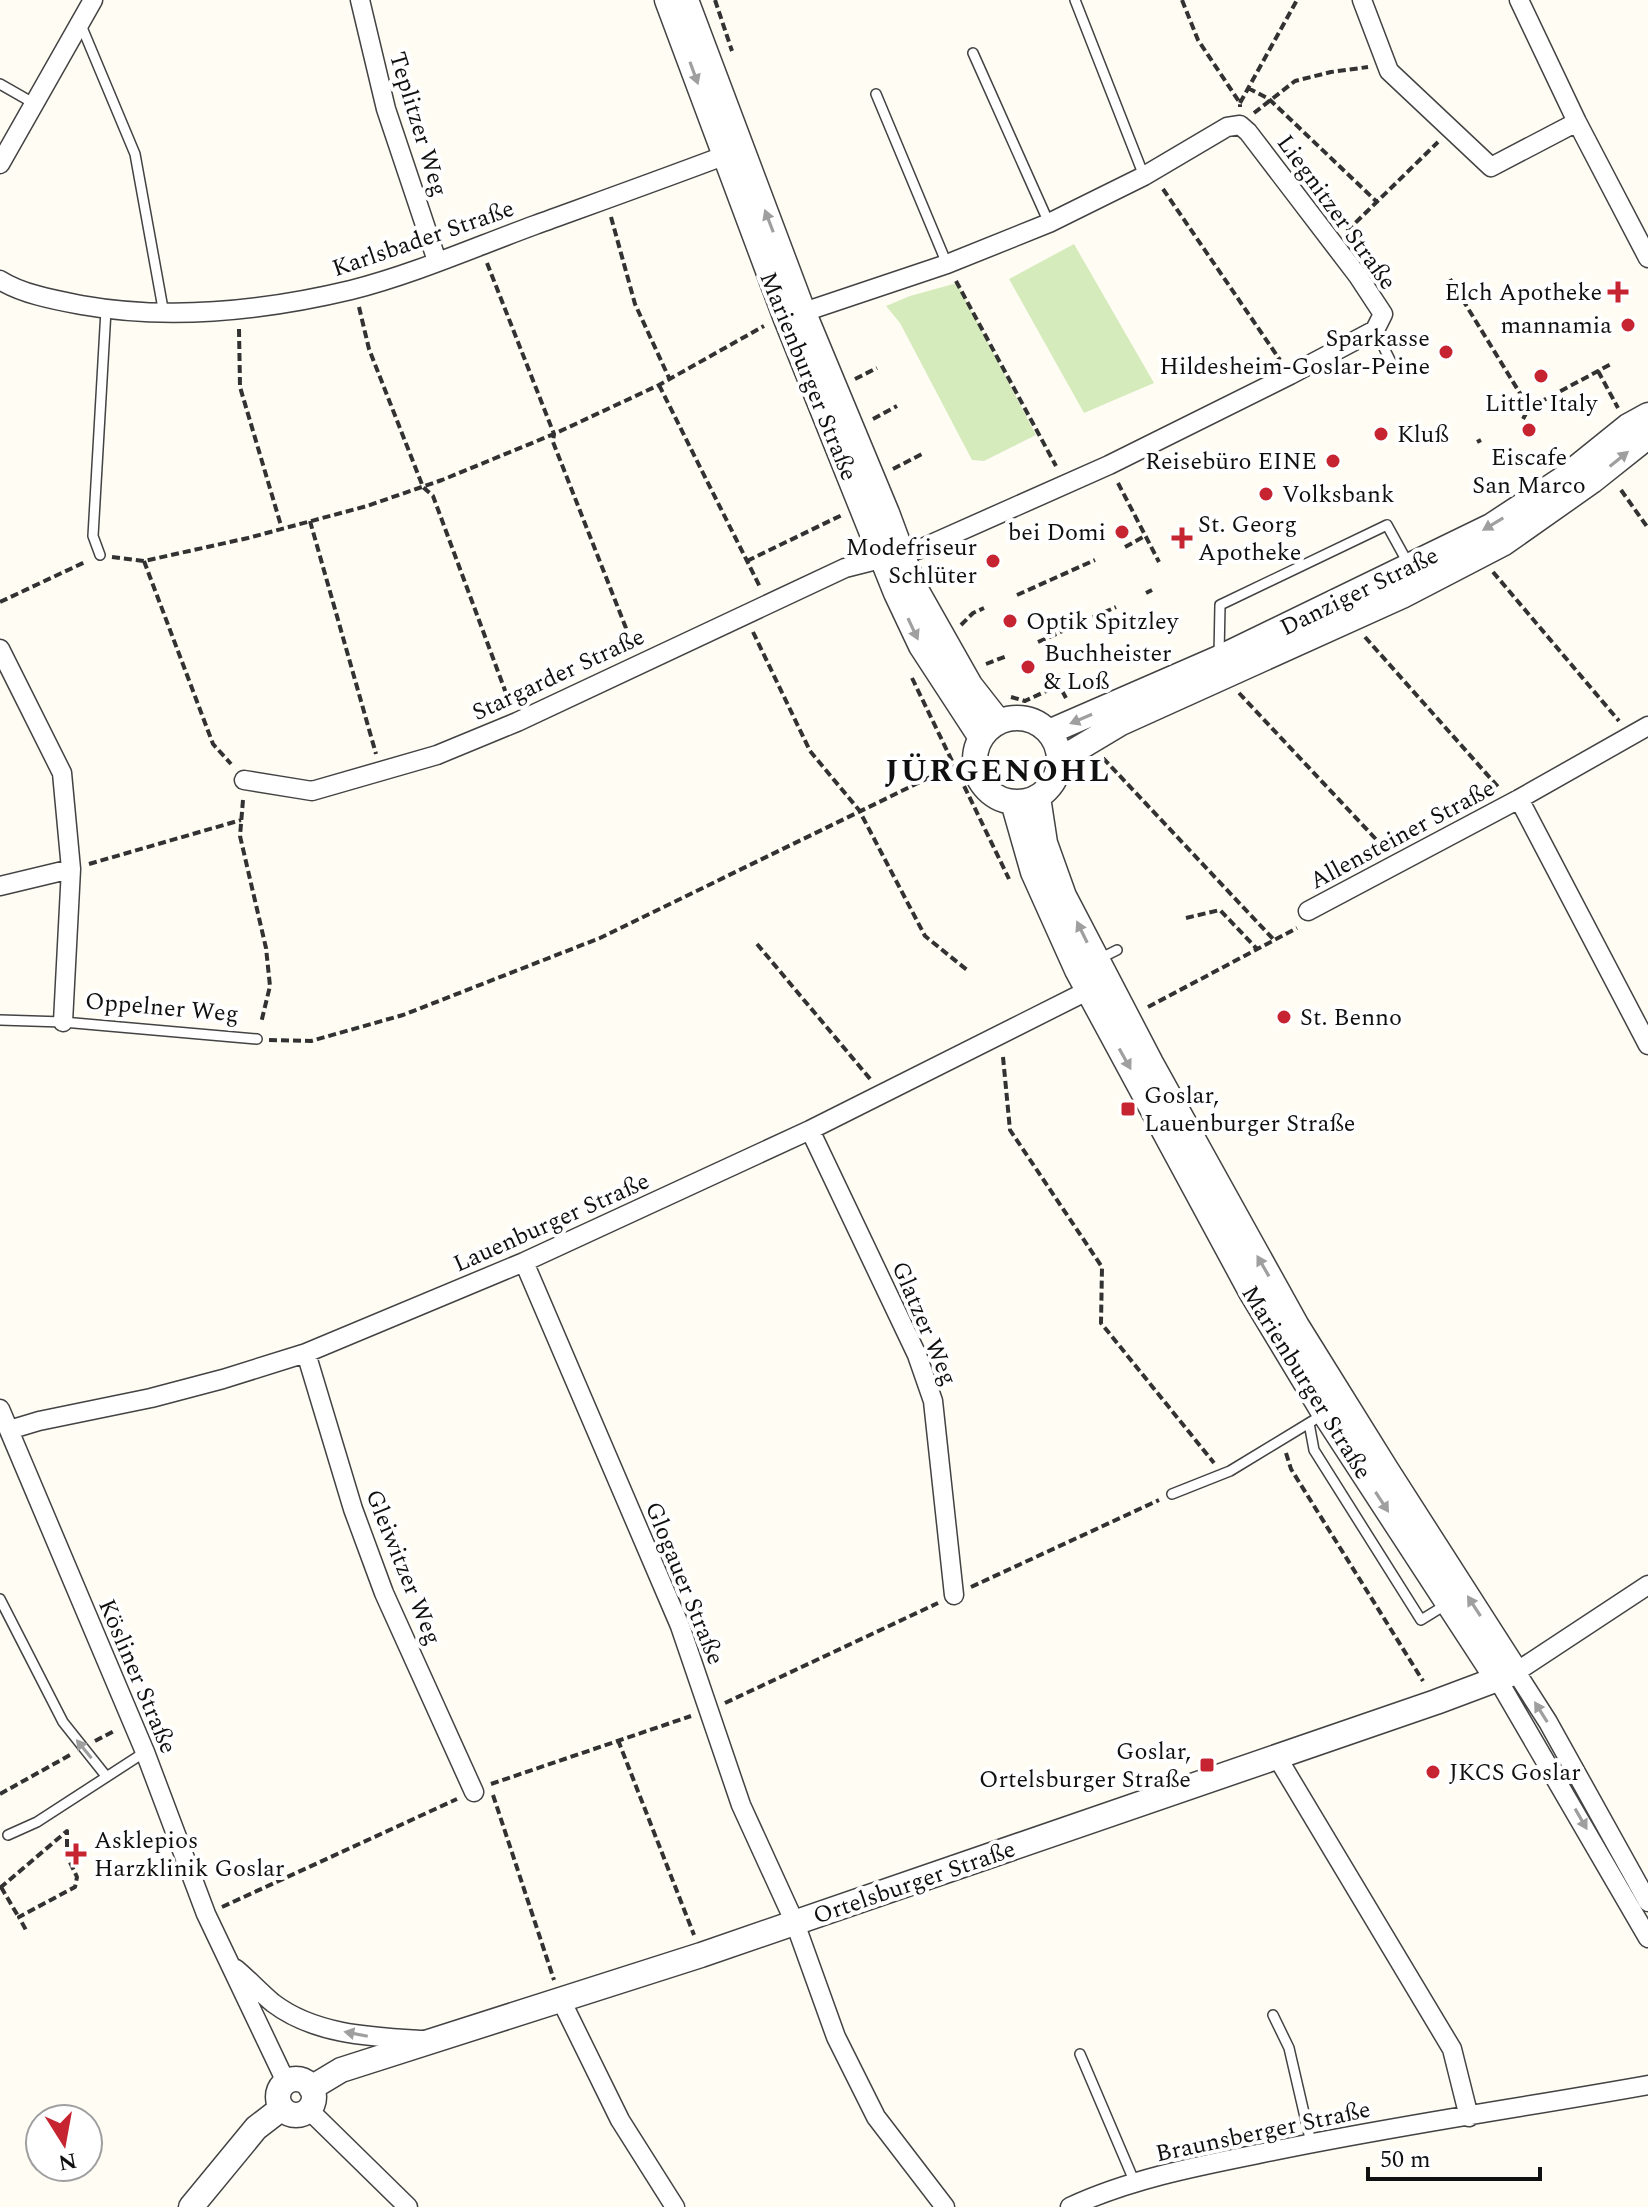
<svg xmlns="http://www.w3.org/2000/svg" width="1648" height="2207" viewBox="0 0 1648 2207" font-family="Spectral,serif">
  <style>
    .green { fill: #d6ebbb }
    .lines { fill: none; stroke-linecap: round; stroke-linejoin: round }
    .service-casing { stroke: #434343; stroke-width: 12 }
    .minor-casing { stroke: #434343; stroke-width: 21 }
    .tertiary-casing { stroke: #434343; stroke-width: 27 }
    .path { stroke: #323232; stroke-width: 4; stroke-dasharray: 8 4; stroke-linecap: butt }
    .service { stroke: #fff; stroke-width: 9 }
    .minor { stroke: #fff; stroke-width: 18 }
    .tertiary { stroke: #fff; stroke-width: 24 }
    .oneway { fill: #9f9f9f }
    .poi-dot { fill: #c52430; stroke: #fff; stroke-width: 3 }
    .labels { text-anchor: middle; stroke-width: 8; stroke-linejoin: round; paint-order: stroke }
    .street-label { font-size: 24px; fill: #101010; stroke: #fff }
    .poi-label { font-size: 24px; fill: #101010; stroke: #fff; text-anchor: start }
    .district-label { font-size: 32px; font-weight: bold; letter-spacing: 2px; fill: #101010; stroke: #fff }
  </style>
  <rect width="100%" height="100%" fill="#fffcf4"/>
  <path class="green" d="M1074,244L1154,383L1084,413L1009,279Z
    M957,283L1036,435L984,461L972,460L900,323L886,306L910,296Z"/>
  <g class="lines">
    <defs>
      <path id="service" d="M1075,0L1144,176
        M81,25L135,154L164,314
        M973,53L1049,223
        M0,84L35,104
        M876,94L947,264
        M1375,330L1392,364
        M100,555L93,536L106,310
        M1219,655L1220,605L1387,525L1409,565
        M1099,959L1117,950
        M0,1020L63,1022L257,1039
        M1309,1423L1314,1450L1421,1620L1447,1604
        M1172,1494L1230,1471L1314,1420
        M0,1599L63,1722L106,1776
        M8,1835L37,1822L145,1752
        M1273,2015L1289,2048L1311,2143
        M1080,2054L1135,2183"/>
      <path id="minor" d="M360,0L386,109L437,261
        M1362,0L1389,71L1491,167L1577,122
        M1519,0L1577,122L1648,258
        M0,164L93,0
        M0,280C22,294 55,300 81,305C171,321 263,311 351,290C414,274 475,247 535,225C601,201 668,177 734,152
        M0,649L62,773L71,869L63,1022
        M1648,726L1519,799L1648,1045
        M244,780L312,791L437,755L517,722L845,568L920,549L1109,465L1290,375L1375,330L1383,314L1358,276L1248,132L1240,125L1227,127L1144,176L1049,223L947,264L792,316
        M0,886L71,869
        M1308,911L1519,799
        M810,1130L917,1355L933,1401L954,1595
        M524,1262L680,1626L741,1805L795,1923L836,2037L876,2117L945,2207
        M306,1353L353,1509L384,1593L474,1792
        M0,1409L145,1752L206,1914L286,2082
        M9,1430L39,1421L151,1398L223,1379L306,1353L524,1262L810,1130L1099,985
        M1648,1585L1516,1672L1548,1722L1648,1902
        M1498,1680L1648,1938
        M1277,1757L1452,2049L1469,2117
        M236,1969C249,1980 260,1992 273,2003C315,2035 372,2037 423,2040
        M561,2000L620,2120L675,2207
        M309,2110L408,2207
        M1070,2207C1130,2179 1198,2166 1263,2153C1391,2126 1520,2108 1648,2085"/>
      <path id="tertiary" d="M667,0L786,319L896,593L921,646L981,738
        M686,0L803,311L887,513L914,586L970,685L999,722
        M975 760a42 42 0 1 1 84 0a42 42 0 1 1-84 0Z
        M1049,732L1219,658L1491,526L1561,480L1628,426L1648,415
        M1059,760L1121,723L1402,596L1504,543L1592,481L1641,442L1648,431
        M1013,802L1033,872L1077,970L1251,1292L1324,1413L1498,1680
        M278 2097a18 18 0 1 1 36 0a18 18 0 1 1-36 0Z
        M311,2088L341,2070L701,1955L1436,1702L1516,1672L1386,1469L1297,1326L1151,1063L1064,896L1045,843L1038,797
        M191,2207L256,2128L282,2108"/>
    </defs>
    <use href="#service" class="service-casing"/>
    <use href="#minor" class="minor-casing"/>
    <use href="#tertiary" class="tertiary-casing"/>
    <path class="path" d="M715,0L732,51
      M1182,0L1198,40L1240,103V107
      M1248,88L1269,99L1377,202
      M1240,103L1297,0
      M1254,113L1295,81L1331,72L1368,67
      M1163,189L1280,360
      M611,217L635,304L670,380
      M1347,231L1438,142
      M487,263L554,434L553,442L633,646
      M1450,279L1529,408
      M956,281L1056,466
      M359,307L369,349L423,487L433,496L510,704
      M239,329L240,387L282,529
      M1598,371L1618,408
      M855,379L877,368
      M659,385L760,587
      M873,419L897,406
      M1523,419L1529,408L1613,363
      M1477,442L1481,440
      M893,469L922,454
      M1118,483L1159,562
      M1621,490L1648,528
      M310,521L376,754
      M1125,547L1145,536
      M112,557L144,561L248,538L367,506L442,480L554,434L659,385L764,326
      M144,561L213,744L231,764
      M747,561L842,515
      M1493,572L1619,721
      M1146,593L1152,590
      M1017,595L1095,560
      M0,602L85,562
      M961,625L973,613L984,608
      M753,632L810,751L859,810L925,936L967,970
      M1365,637L1500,789
      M1038,642L1116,607
      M986,664L1007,656
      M912,678L1009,879
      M1239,693L1386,850
      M1011,697L1025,701L1059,685L1066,698
      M1103,758L1274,940
      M243,800L240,836L266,948L270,986L261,1023
      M89,864L241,820
      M1186,918L1220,910L1257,949
      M757,944L871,1080
      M1148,1007L1297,928
      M269,1040L311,1041L403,1015L600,938L953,766
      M1003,1057L1010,1130L1102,1267L1101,1323L1214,1463
      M1286,1453L1291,1469L1423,1681
      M971,1587L1159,1500
      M725,1703L938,1603
      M618,1740L694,1935
      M95,1741L116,1730
      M491,1784L691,1716
      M0,1794L70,1755
      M493,1795L554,1980
      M1,1887L18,1916
      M0,1888L67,1831V1856L77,1877L75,1887L19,1917L27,1932
      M222,1907L457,1799"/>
    <use href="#service" class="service"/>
    <use href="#minor" class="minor"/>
    <use href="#tertiary" class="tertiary"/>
  </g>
  <defs><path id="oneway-solid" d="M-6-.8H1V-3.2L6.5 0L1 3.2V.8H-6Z" transform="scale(2)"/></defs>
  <g class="oneway">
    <use href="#oneway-solid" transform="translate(694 73) rotate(70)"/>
    <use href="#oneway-solid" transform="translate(769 221) rotate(-111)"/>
    <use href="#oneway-solid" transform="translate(1619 459) rotate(-39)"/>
    <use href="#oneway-solid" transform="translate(1493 524) rotate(149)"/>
    <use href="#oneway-solid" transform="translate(913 629) rotate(65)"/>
    <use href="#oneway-solid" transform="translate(1081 719) rotate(157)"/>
    <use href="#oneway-solid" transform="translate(1082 932) rotate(-116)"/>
    <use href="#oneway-solid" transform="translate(1125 1059) rotate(61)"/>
    <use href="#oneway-solid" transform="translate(1263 1266) rotate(-120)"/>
    <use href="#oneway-solid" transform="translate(1382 1502) rotate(57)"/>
    <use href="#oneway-solid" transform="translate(1474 1606) rotate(-123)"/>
    <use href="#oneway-solid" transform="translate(1541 1712) rotate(-122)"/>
    <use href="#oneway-solid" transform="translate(84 1749) rotate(-129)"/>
    <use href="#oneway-solid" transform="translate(1581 1819) rotate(60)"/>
    <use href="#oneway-solid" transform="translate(356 2034) rotate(-169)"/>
  </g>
  <g class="poi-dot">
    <path d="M1614 280h8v8h8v8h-8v8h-8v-8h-8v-8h8z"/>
    <circle cx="1628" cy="325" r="8"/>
    <circle cx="1446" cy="352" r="8"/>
    <circle cx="1541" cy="376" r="8"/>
    <circle cx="1529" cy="430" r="8"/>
    <circle cx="1381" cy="434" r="8"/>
    <circle cx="1333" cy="461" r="8"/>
    <circle cx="1266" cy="494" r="8"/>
    <circle cx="1122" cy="532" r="8"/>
    <path d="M1178 526h8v8h8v8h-8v8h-8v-8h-8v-8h8z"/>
    <circle cx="993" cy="561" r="8"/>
    <circle cx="1010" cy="621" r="8"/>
    <circle cx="1028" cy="667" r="8"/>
    <circle cx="1284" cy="1017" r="8"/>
    <rect x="1120" y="1101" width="16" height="16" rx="4"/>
    <rect x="1199" y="1757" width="16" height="16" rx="4"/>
    <circle cx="1433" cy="1772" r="8"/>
    <path d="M72 1842h8v8h8v8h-8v8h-8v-8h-8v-8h8z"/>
  </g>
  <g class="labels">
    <g class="street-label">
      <text transform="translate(419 124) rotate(73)" y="8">Teplitzer Weg</text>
      <text transform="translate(1337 212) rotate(54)" y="8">Liegnitzer Straße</text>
      <text transform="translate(423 238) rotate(-19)" y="8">Karlsbader Straße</text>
      <text transform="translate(809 376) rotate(68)" y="8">Marienburger Straße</text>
      <text transform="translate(1359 591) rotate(-26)" y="8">Danziger Straße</text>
      <text transform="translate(558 674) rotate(-25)" y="8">Stargarder Straße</text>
      <text transform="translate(1402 834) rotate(-28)" y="8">Allensteiner Straße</text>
      <text transform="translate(162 1007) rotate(5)" y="8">Oppelner Weg</text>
      <text transform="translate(551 1222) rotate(-24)" y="8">Lauenburger Straße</text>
      <text transform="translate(925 1323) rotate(67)" y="8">Glatzer Weg</text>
      <text transform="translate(1307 1382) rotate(58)" y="8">Marienburger Straße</text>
      <text transform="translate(404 1567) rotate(68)" y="8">Gleiwitzer Weg</text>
      <text transform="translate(685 1583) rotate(68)" y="8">Glogauer Straße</text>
      <text transform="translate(138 1676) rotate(67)" y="8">Kösliner Straße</text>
      <text transform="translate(914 1882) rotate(-19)" y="8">Ortelsburger Straße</text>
      <text transform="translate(1263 2131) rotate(-12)" y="8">Braunsberger Straße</text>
    </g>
    <g class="poi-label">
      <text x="1602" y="300" text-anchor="end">Elch Apotheke</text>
      <text x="1612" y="333" text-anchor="end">mannamia</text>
      <text x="1430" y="346" text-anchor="end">Sparkasse<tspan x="1430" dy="28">Hildesheim-Goslar-Peine</tspan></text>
      <text x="1541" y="411" text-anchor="middle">Little Italy</text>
      <text x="1397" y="442">Kluß</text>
      <text x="1529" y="465" text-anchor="middle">Eiscafe<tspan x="1529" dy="28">San Marco</tspan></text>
      <text x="1317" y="469" text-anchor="end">Reisebüro EINE</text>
      <text x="1282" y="502">Volksbank</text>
      <text x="1198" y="532">St. Georg<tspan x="1198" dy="28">Apotheke</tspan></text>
      <text x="1106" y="540" text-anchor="end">bei Domi</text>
      <text x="977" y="555" text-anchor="end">Modefriseur<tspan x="977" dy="28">Schlüter</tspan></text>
      <text x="1026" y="629">Optik Spitzley</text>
      <text x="1044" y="661">Buchheister<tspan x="1044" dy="28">&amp; Loß</tspan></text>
      <text x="1300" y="1025">St. Benno</text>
      <text x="1144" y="1103">Goslar,<tspan x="1144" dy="28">Lauenburger Straße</tspan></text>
      <text x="1191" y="1759" text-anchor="end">Goslar,<tspan x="1191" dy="28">Ortelsburger Straße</tspan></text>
      <text x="1449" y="1780">JKCS Goslar</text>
      <text x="94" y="1848">Asklepios<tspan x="94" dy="28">Harzklinik Goslar</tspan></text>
    </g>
    <g class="district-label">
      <text x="998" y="781">JÜRGENOHL</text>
    </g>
  </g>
  <g transform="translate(64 2143) rotate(169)"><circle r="38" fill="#ffffff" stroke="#9f9f9f" stroke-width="2"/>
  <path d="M0-6L14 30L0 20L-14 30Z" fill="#c52430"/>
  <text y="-12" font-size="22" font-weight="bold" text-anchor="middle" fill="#101010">N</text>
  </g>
  <path d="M1368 2167v12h172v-12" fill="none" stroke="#101010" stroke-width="4"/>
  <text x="1380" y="2167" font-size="24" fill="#101010" stroke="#ffffff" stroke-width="6" paint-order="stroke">50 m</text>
</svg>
